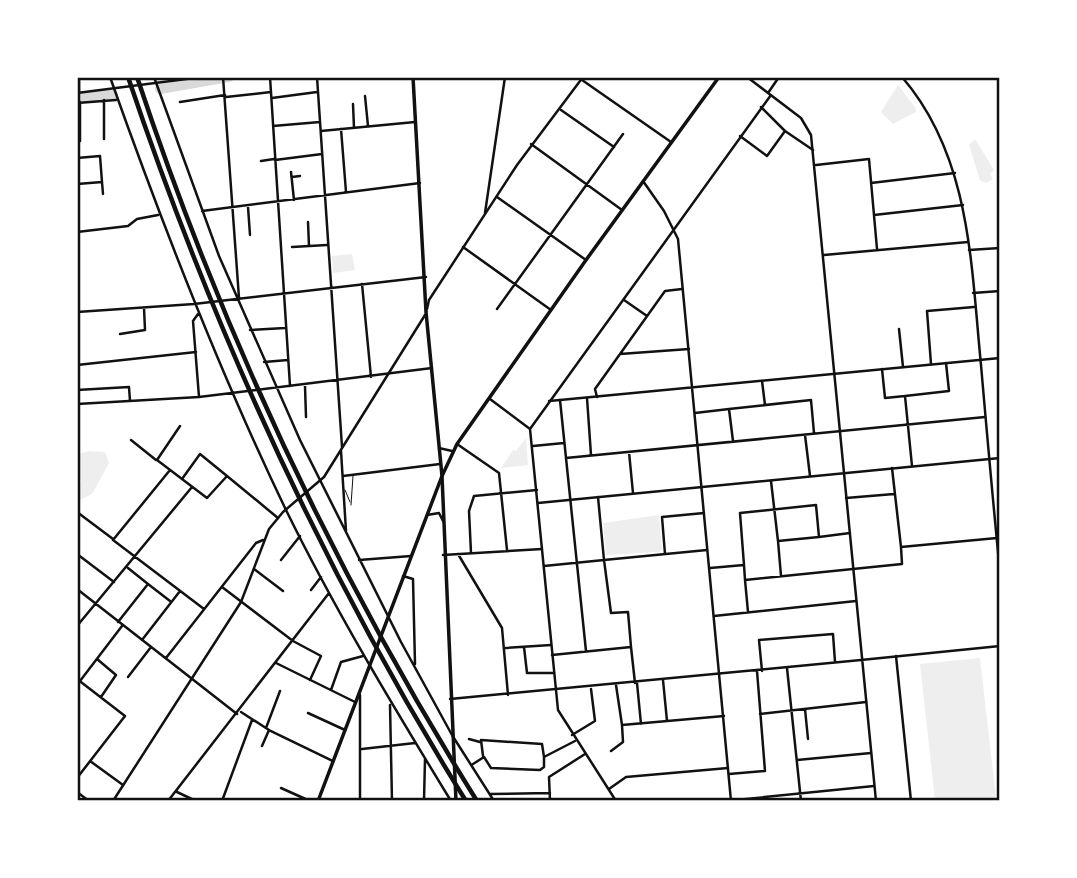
<svg xmlns="http://www.w3.org/2000/svg" width="1077" height="878" viewBox="0 0 1077 878" font-family="'Archivo Narrow',sans-serif">
  <style>
    .green { fill: #eee }
    .lines { fill: none; stroke-linecap: round; stroke-linejoin: round }
    .river { stroke: #d9d9d9; stroke-width: 10 }
    .service { stroke: #111; stroke-width: 1 }
    .minor { stroke: #111; stroke-width: 2.5 }
    .tertiary { stroke: #111; stroke-width: 2.5 }
    .secondary { stroke: #111; stroke-width: 3.5 }
    .trunk { stroke: #111; stroke-width: 3.5 }
    .motorway { stroke: #111; stroke-width: 4.5 }
    .neatline { fill: none; stroke: #111; stroke-width: 2.5 }
  </style>
  <rect width="100%" height="100%" fill="#fff"/>
  <path class="green" d="M898,85L915,107L916,112L893,124L881,112Z
    M975,139L994,170L990,174L993,179L986,183L980,180L969,145Z
    M352,254L355,270L333,273L332,256Z
    M526,438L528,465L501,468L513,450L516,451Z
    M89,451L105,452L109,463L92,494L80,500L77,506V484L81,481L77,474V454Z
    M659,515L662,549L659,552L606,555L603,523Z
    M980,658L996,798L935,801L920,664Z"/>
  <g class="lines">
    <path class="river" d="M160,89L229,77
      M77,98L113,95"/>
    <path class="service" d="M345,490L350,502
      M351,505L353,476"/>
    <path class="minor" d="M79,77V92
      M110,77C162,224 218,369 286,510C335,610 393,706 451,801
      M154,77L219,256L300,440L401,642L452,735L494,801
      M223,77L239,298
      M270,77L290,386
      M317,77L342,447
      M582,80L671,142
      M365,96L368,126
      M226,97L271,92
      M272,98L317,92
      M104,100V139
      M80,102V141
      M180,102L225,95
      M77,103L116,100
      M353,104L354,128
      M761,107L785,131
      M561,110L614,147
      M273,126L320,122
      M341,129L346,192
      M321,131L415,122
      M740,136L767,156L785,131L813,150
      M531,144L622,210
      M77,158L100,156L102,182L77,184
      M275,160L322,154
      M261,161L274,159
      M816,165L869,159L877,249
      M291,172L294,200
      M292,177L300,176
      M102,182L103,194
      M871,183L955,173
      M497,197L586,260
      M248,207L250,235
      M202,211L420,183
      M485,213L505,77
      M874,215L963,205
      M308,222L309,246
      M77,232L128,226L137,219L158,215
      M292,247L327,245
      M463,247L551,310
      M969,250L1000,248
      M824,255L968,242
      M362,284L371,377
      M973,293L1000,291
      M624,300L647,316
      M497,309L623,134
      M77,312L194,304L426,277
      M198,314L193,321L199,397
      M899,329L903,367
      M250,330L285,328
      M120,334L145,330L144,308
      M620,354L689,349
      M264,362L288,360
      M931,364L927,311L974,307
      M77,365L196,352
      M882,369L885,398L905,396L912,466
      M762,381L765,405
      M305,386L306,417
      M77,390L129,387L130,401
      M905,396L949,391L946,363
      M597,397L595,389L665,291L682,289
      M587,398L591,455
      M549,401L560,400L586,651
      M77,404L199,397L432,368
      M729,409L811,400L814,433
      M695,413L729,409L733,441
      M180,426L157,460L207,498L227,476L278,518
      M805,435L810,476
      M131,440L156,460
      M457,444L499,473L507,550
      M533,446L564,443
      M439,448L452,451
      M341,451L346,531
      M629,452L633,493
      M566,458L985,417
      M892,468L901,547
      M170,470L113,540L204,609
      M343,476L440,464
      M182,479L200,454L227,476
      M771,481L778,541
      M846,498L894,494
      M77,512L113,539
      M427,515L439,513L443,521
      M819,537L850,533
      M471,553L469,511L474,496L537,490
      M77,554L114,582
      M458,554L502,628L508,695
      M665,554L662,517L704,513
      M443,555L542,549
      M281,560L300,536
      M359,560L411,556
      M744,565L740,513L816,505L819,537L778,541L781,576
      M544,566L604,560L598,497
      M710,568L744,565L745,580
      M254,569L283,591
      M403,576L413,579L415,664
      M148,584L170,601
      M222,587L293,641L321,656L310,680
      M77,589L237,714
      M311,590L321,577
      M748,612L745,580L902,564L901,547L997,538
      M714,616L856,601
      M118,622L148,584L128,568
      M77,626L192,487
      M142,640L180,591
      M524,647L527,673H554
      M631,647L628,612L611,613L604,560L707,550
      M506,648L551,645
      M552,655L631,647L635,683
      M896,656L911,801
      M166,658L256,543L263,540
      M97,659L116,675L101,697
      M276,663L355,702
      M787,668L801,801
      M762,671L759,640L833,634L835,662
      M128,677L151,647
      M77,679L125,716L77,778
      M663,680L667,721
      M80,681L122,626
      M637,683L641,724
      M616,685L622,725L724,716
      M331,690L341,662L363,656
      M360,695V801
      M450,699L861,660
      M390,705L392,801
      M805,709L808,739
      M241,712L269,730L333,761
      M308,713L345,730
      M760,714L866,702
      M266,728L280,691
      M572,735L595,721L591,689
      M469,739L480,742
      M262,746L269,730
      M362,749L415,743
      M611,751L623,742L622,725
      M483,756L481,740L542,744L544,757
      M797,760L871,753
      M90,761L123,785
      M473,764L484,757L491,768L540,770L544,767V757L575,741
      M729,774L765,771L757,671
      M281,788L310,801
      M609,789L626,777L728,768
      M77,792L89,801
      M177,792L196,801
      M490,794L550,793
      M168,801L329,593
      M222,801L252,720
      M424,801L425,759
      M550,801L549,777L585,754
      M726,801L874,786"/>
    <path class="tertiary" d="M747,77L801,118L811,135L876,801
      M902,77C971,157 971,265 981,365C987,434 993,503 1000,572
      M77,93L202,77
      M768,93L779,77
      M643,181L664,211L678,239L731,801
      M427,309L429,300L517,165L583,77
      M490,399L530,429
      M560,400L1000,358
      M538,503L1000,458
      M861,660L1000,646
      M113,801L241,602L269,529L283,512L324,477L425,315
      M616,801L558,710L530,429L771,95"/>
    <path class="secondary" d="M413,77L426,312L442,476L456,801"/>
    <path class="trunk" d="M318,801L442,476L457,444L586,260L719,77"/>
    <path class="motorway" d="M128,77C213,329 325,575 466,801
      M137,77C221,330 336,575 477,801"/>
  </g>
  <rect width="1077" height="878" fill="none" stroke="#ffffff" stroke-width="158"/>
  <rect x="79" y="79" width="919" height="720" class="neatline"/>
</svg>
